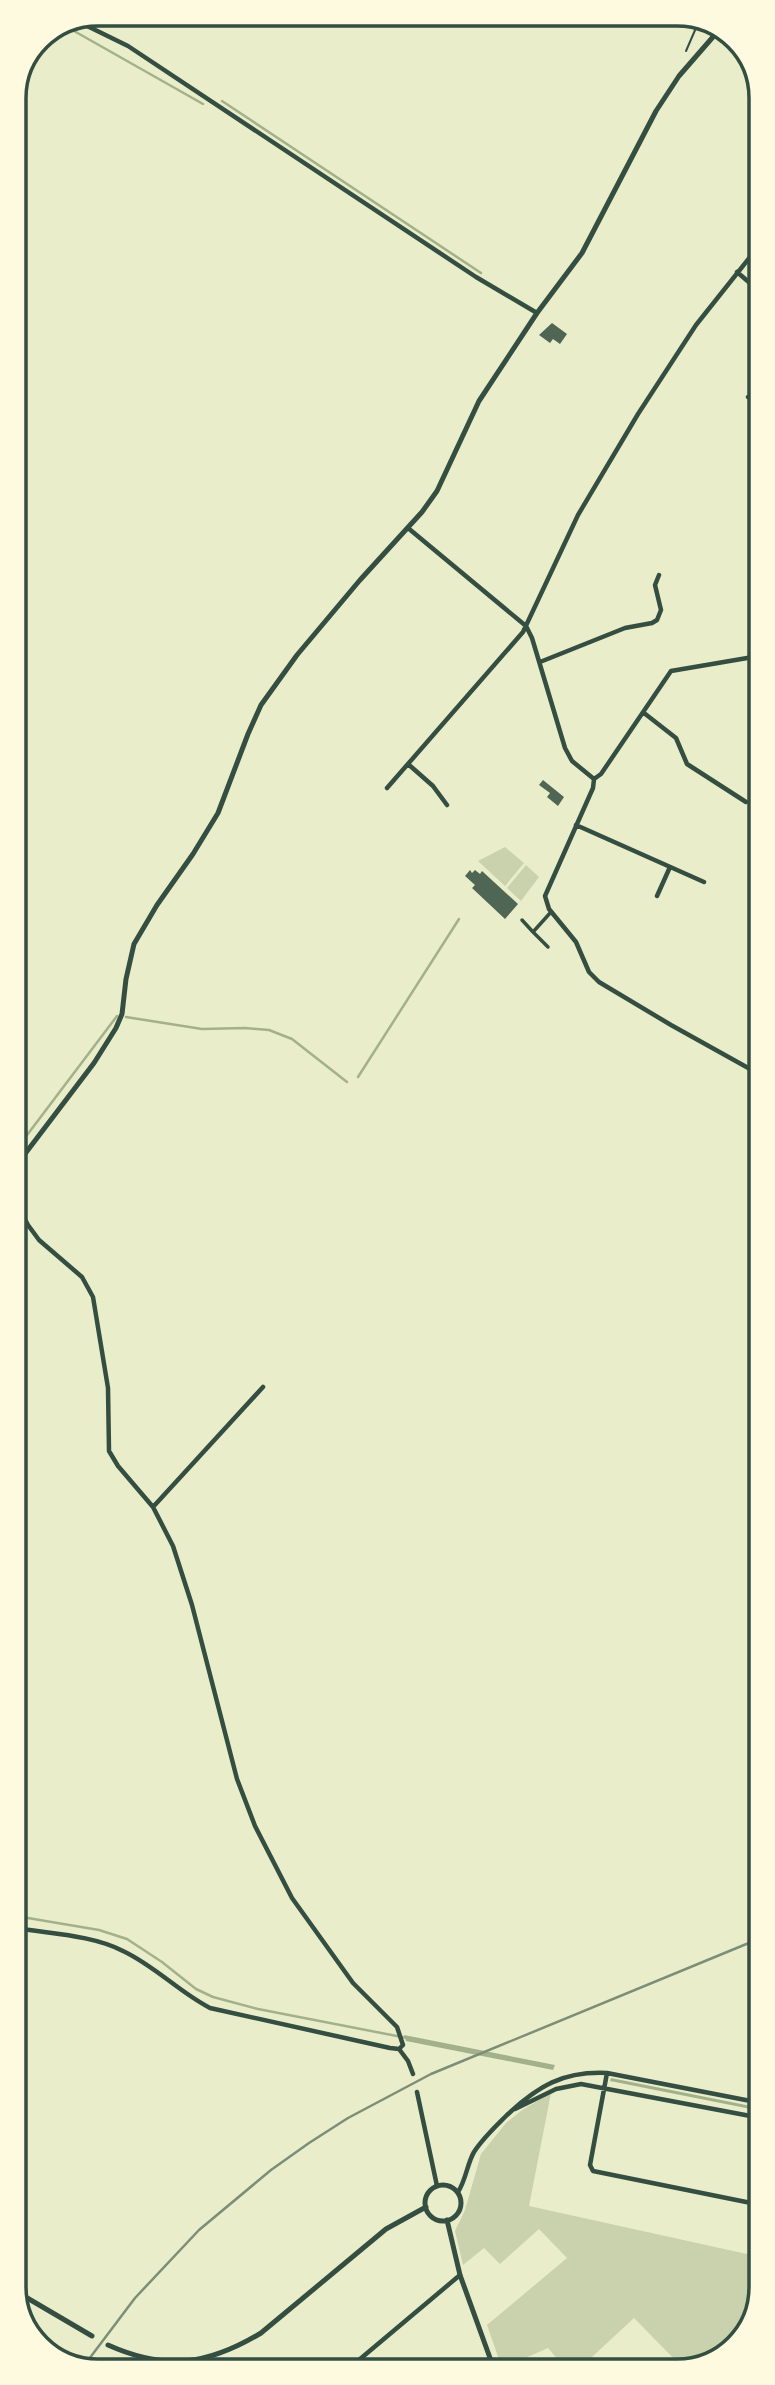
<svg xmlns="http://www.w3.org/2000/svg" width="775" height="2385" viewBox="0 0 775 2385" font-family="Raleway,sans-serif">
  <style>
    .green { fill: #cad2ad }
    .water { fill: #a3b18a }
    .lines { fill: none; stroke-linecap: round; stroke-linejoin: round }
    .stream { stroke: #a3b18a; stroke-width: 2.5 }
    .building { fill: #4f6655 }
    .service { stroke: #344e41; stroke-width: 2 }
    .pedestrian { stroke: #344e41; stroke-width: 3.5 }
    .minor { stroke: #344e41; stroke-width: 4.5 }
    .tertiary { stroke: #344e41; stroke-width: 5 }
    .rail { stroke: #7c8e77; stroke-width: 2.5 }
    .rim { fill: none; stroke: #344e41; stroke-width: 3.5 }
  </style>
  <rect width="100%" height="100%" fill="#e9edc9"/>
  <path class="green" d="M505,847L524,863L505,886L478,861Z
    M526,865L539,877L521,901L507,888Z
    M551,2093L529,2206L756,2256L761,2254V2287L748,2323L698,2368H683L634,2318L579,2369H566L548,2348L502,2368L487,2325L567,2258L539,2229L500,2264L484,2248L463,2265L455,2231L465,2210L481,2154L506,2123L522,2110Z"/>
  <path class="water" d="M404,2035L555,2065L553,2070L406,2041Z
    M611,2078L761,2108V2111L610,2081Z"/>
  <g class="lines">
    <path class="stream" d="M67,27L203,104
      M222,101L481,273
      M126,1017L202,1029L245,1028L269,1030L292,1039L347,1082
      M358,1077L459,919
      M15,1151L117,1016
      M16,1916L99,1930L127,1939L162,1962L196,1989L213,1997L258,2009L407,2038"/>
  </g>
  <path class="building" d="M552,323L567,334L560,344L553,339L550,343L539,335Z
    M543,780L564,797L558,806L547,797L550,793L539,785Z
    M470,870L472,873L475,870L480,874L482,871L518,904L505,919L472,888L475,885L465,876Z"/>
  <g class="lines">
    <path class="service" d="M686,51L699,21"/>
    <path class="pedestrian" d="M522,920L533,932
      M548,947L533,932L551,912"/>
    <path class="minor" d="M79,22L128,46L476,277L537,313
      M737,272L758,290
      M748,397L759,392
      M408,528L526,626L532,638L565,748L572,761L594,779L593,788L545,896L549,909L576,942L589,972L599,982L671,1025L759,1074
      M540,662L625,628L652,623L657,620L661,610L655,585L659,575
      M644,713L676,738L687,764L746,802
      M408,764L433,786L447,805
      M594,779L601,774L671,671L759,656
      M387,788L523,632L578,515L638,414L696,325L758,247
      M576,825L704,882
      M657,896L670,867
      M15,1201L28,1225L39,1240L82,1277L93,1297L108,1388L109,1451L118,1466L153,1507L173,1546L192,1605L237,1779L255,1826L292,1898L353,1983L397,2027L403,2045L399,2049L408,2061L413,2074
      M153,1507L263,1387
      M16,1928C51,1934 92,1935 123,1951C155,1966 179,1992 210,2008L390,2048L399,2049
      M607,2073L590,2165L593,2171L761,2205
      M417,2092L437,2186
      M515,2109L556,2089L581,2084L761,2118
      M458,2192C466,2180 467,2164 474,2152C483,2138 495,2127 507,2115C538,2086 563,2071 607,2073L761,2103
      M347,2370L460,2275"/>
    <path class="tertiary" d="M15,1167L94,1063L116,1028L122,1014L126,979L134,944L157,905L193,854L218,813L248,734L261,705L297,655L360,580L422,512L437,491L479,401L537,313L582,253L656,111L679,76L719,30
      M425 2203a18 18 0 1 1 36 0a18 18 0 1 1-36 0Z
      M447,2220L460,2275L494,2369
      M17,2292L92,2336
      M108,2345C166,2371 208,2365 261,2333L386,2229L426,2207"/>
    <path class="rail" d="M83,2367L135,2298L199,2230L271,2170L309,2143L348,2118L431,2074L761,1938"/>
  </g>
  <path d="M0 0H775V2385H0ZM98 26H677A72 72 0 0 1 749 98V2287A72 72 0 0 1 677 2359H98A72 72 0 0 1 26 2287V98A72 72 0 0 1 98 26Z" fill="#fefae0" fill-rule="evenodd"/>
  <path class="rim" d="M98 26H677A72 72 0 0 1 749 98V2287A72 72 0 0 1 677 2359H98A72 72 0 0 1 26 2287V98A72 72 0 0 1 98 26Z"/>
</svg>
